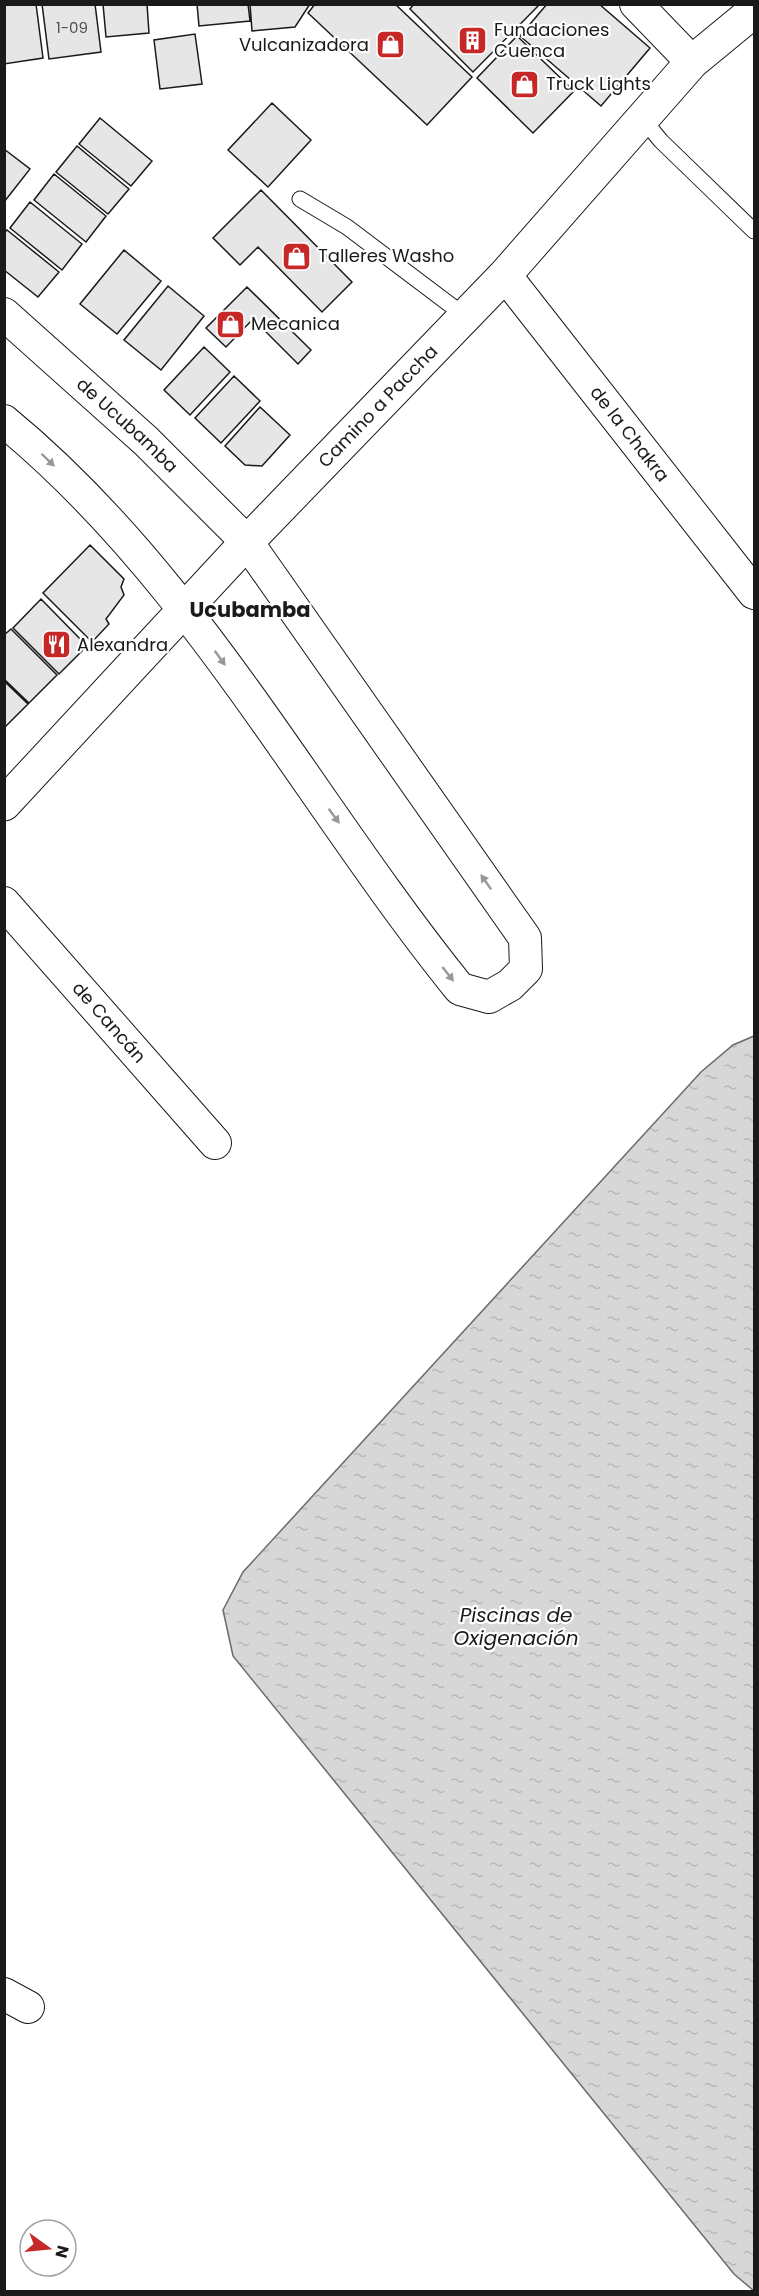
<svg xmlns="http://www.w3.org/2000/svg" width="759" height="2296" viewBox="0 0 759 2296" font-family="Poppins,sans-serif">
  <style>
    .water { fill: url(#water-ripples); stroke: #6a6a6a; stroke-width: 1.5 }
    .building { fill: #e6e6e6; stroke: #1a1a1a; stroke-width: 1.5 }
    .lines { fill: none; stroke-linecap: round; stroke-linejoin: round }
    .lane-casing { stroke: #1a1a1a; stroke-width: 17 }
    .street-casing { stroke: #1a1a1a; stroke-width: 34 }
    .secondary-casing { stroke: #1a1a1a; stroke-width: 35 }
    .lane { stroke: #fff; stroke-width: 15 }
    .street { stroke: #fff; stroke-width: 32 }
    .secondary { stroke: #fff; stroke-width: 33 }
    .oneway { fill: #989898 }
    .labels { text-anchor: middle; stroke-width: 4.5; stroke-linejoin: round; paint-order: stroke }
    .number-label { font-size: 15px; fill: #4d4d4d }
    .poi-label { font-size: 18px; fill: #1a1a1a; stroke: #fff; text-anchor: start }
    .street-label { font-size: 18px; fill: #1a1a1a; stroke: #fff }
    .water-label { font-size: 20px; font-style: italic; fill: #1a1a1a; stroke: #fff }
    .quarter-label { font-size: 21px; font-weight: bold; fill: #1a1a1a; stroke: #fff }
  </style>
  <defs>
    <pattern id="water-ripples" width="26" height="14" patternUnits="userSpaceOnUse" patternTransform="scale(1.5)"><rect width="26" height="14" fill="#d7d7d7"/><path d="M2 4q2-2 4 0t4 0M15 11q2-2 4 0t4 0" fill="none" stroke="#b8b8b8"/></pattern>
  </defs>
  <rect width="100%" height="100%" fill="#fff"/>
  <path class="water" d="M754,1036V2291L734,2274L233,1656L223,1610L243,1572L701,1072L733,1045Z"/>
  <path class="building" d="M4,4H36L43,58L4,64Z
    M42,4H95L101,52L49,59Z
    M103,4H147L149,33L106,37Z
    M197,4H248L250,21L199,26Z
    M250,4H310L295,27L252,31Z
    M315,4H395L472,77L427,125L308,13Z
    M414,4H540L473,72L410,9Z
    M547,4H599L650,48L601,106L520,36Z
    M195,34L202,84L160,89L154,40Z
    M517,36L574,91L533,133L477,78Z
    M272,103L311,140L268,187L228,150Z
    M100,118L152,161L131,186L79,144Z
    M77,146L129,189L108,214L56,172Z
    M4,149L30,169L4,202Z
    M54,174L106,216L86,242L34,200Z
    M261,190L352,282L322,312L258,247L240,265L213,238Z
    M30,202L82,244L62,270L10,228Z
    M7,230L59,272L38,297L4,270V233Z
    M124,250L161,281L117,334L80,304Z
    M168,286L204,316L161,370L124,340Z
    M247,287L311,350L298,364L253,319L226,347L206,328Z
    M204,347L230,372L190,415L164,390Z
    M234,376L260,401L221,443L195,418Z
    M260,407L290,435L262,466L245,465L225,446Z
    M90,545L124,579L121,587L124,595L106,619L109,624L92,642L43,593Z
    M41,599L87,646L59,674L13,628Z
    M11,629L57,675L29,703L4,679V635Z
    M4,681L28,704L4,728Z"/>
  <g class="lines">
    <defs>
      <path id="lane" d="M642,118L661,141L754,231
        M300,199L347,227L465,316"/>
      <g id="street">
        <path d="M636,4L692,62"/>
        <path id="s1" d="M505,275L754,593"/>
        <path id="s2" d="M4,314L146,441L247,542L525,938L526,969L510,985L489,997L460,989C308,801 194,577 4,421"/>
        <path id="s3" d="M4,903L215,1143"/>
        <path d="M4,1994L28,2007"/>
      </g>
      <g id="secondary">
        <path id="s4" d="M4,804L247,542L505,275L692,62L754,11"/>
      </g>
    </defs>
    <use href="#lane" class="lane-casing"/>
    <use href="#street" class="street-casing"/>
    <use href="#secondary" class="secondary-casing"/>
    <use href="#lane" class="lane"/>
    <use href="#street" class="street"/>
    <use href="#secondary" class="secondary"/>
  </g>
  <defs><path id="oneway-solid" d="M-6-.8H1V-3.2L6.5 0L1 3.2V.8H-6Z" transform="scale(1.5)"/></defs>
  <g class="oneway">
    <use href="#oneway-solid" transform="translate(48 460) rotate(44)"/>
    <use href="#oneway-solid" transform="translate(220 658) rotate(54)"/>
    <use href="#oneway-solid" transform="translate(334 816) rotate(54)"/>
    <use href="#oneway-solid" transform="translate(486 882) rotate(-125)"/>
    <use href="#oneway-solid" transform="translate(448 974) rotate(52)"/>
  </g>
  <defs>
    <symbol id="building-square" viewBox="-11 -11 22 22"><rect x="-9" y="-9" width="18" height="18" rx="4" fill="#c62828" stroke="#fff"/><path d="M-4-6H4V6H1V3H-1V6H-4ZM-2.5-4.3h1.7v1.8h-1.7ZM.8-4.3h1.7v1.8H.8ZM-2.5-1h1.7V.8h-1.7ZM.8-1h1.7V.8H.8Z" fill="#fff"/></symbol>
    <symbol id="shop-square" viewBox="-11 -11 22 22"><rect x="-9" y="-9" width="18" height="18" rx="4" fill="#c62828" stroke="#fff"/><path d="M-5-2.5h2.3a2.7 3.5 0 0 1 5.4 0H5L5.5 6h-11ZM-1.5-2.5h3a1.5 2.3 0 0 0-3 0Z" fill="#fff"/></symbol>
    <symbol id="restaurant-square" viewBox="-11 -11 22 22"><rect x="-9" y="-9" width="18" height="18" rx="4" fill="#c62828" stroke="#fff"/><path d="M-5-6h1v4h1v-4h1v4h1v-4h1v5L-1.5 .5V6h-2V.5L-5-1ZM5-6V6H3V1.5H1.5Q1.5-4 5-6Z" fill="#fff"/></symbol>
  </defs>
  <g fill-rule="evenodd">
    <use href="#building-square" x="456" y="24" width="33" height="33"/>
    <use href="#shop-square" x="374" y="28" width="33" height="33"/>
    <use href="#shop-square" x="508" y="68" width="33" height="33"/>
    <use href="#shop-square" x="280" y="240" width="33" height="33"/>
    <use href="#shop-square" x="214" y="308" width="33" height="33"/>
    <use href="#restaurant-square" x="40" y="628" width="33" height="33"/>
  </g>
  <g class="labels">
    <g class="number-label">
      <text x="72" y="33">1-09</text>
    </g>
    <g class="poi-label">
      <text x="494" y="36">Fundaciones<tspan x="494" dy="21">Cuenca</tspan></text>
      <text x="369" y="51" text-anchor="end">Vulcanizadora</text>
      <text x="546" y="90">Truck Lights</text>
      <text x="318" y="262">Talleres Washo</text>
      <text x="251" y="330">Mecanica</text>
      <text x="77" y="651">Alexandra</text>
    </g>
    <g class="street-label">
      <text dy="6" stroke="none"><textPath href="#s4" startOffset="546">Camino a Paccha</textPath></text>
      <text dy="6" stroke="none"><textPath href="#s2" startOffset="166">de Ucubamba</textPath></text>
      <text dy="6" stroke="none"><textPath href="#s1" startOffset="202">de la Chakra</textPath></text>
      <text dy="6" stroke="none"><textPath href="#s3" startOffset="159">de Cancán</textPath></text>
    </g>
    <g class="water-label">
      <text x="516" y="1622">Piscinas de<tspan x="516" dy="23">Oxigenación</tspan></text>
    </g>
    <g class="quarter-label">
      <text x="250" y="617">Ucubamba</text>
    </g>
  </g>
  <rect width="759" height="2296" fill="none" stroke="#1a1a1a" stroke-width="12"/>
  <g transform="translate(48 2248) rotate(105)"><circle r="28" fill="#ffffff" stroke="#a3a3a3" stroke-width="1.5"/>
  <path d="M0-4.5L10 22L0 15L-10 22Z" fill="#c62828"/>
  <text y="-9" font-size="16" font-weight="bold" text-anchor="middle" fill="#1a1a1a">N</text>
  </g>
</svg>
